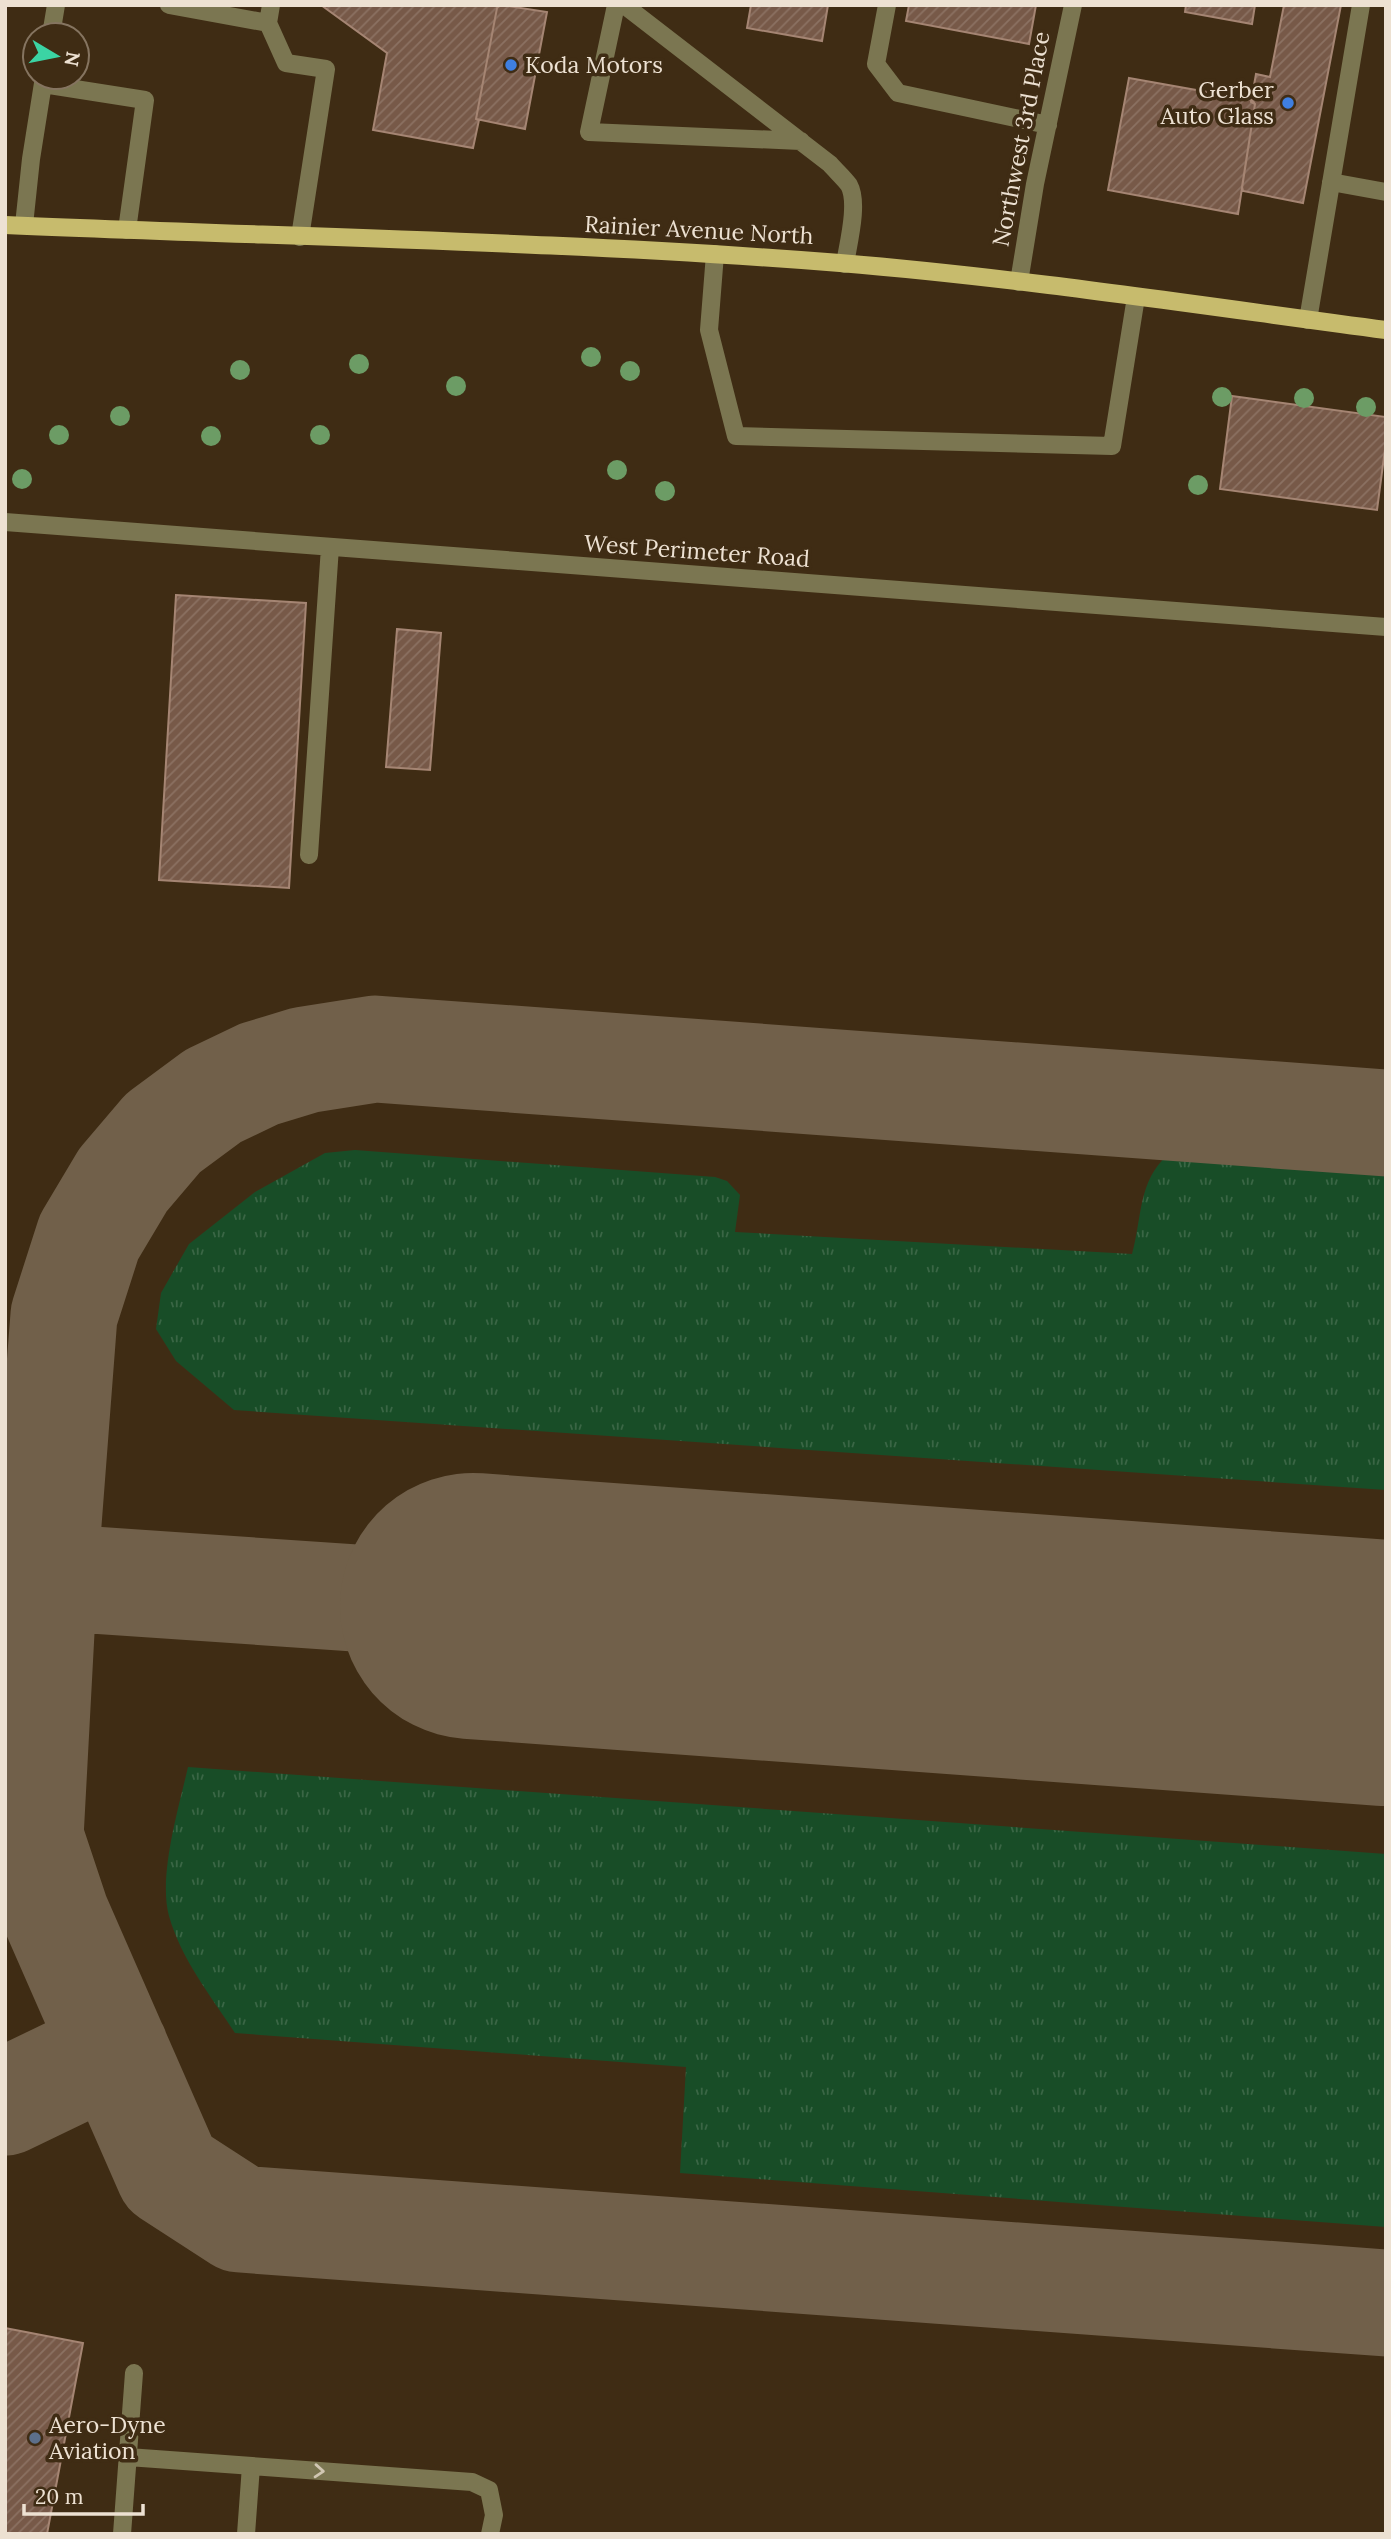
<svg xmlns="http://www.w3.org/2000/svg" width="1391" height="2539" viewBox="0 0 1391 2539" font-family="Lora,serif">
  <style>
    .grass { fill: url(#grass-tufts) }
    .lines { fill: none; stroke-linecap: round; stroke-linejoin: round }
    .taxiway { stroke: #71604a; stroke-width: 107 }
    .runway { stroke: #71604a; stroke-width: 266 }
    .building { fill: url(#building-hatch); stroke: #a58573; stroke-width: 2 }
    .minor { stroke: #7b7651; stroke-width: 18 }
    .major { stroke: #c7bb6d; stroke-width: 18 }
    .tree { fill: #6c9c65 }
    .oneway { stroke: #d0c6b2 }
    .shop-dot { fill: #3f7fe0; stroke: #3f2c14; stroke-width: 2.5 }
    .service-dot { fill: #5c6f8a; stroke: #3f2c14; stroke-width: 2.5 }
    .labels { text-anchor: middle; stroke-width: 7; stroke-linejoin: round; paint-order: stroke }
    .poi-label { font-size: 23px; fill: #ede1d2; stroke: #3f2c14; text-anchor: start }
    .street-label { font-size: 23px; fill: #ede1d2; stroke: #3f2c14 }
  </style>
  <defs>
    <pattern id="grass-tufts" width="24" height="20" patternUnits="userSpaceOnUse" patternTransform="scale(1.75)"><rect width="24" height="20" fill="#184d27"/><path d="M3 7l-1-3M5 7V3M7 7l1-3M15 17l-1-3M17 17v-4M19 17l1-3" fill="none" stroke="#3a6645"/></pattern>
    <pattern id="building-hatch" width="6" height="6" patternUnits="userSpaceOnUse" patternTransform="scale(1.75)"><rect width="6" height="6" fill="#775948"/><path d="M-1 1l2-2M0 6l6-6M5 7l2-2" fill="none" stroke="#8b7162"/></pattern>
  </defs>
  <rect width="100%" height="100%" fill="#3f2c14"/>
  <path class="grass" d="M355,1150L715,1177L727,1181L740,1195L735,1232L1132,1254C1142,1219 1138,1180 1168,1155L1386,1171V1490L234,1410L176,1361L156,1329L161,1293L189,1244L255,1192L325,1153Z
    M188,1767L1386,1854V2227L680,2173L686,2067L235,2033C211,1996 181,1959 169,1916C158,1876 179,1807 188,1767Z"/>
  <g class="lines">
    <path class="taxiway" d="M1386,1123L375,1049L305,1060L259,1074L213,1096L163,1133L123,1180L89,1237L64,1315L44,1576L30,1837L56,1915L169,2173L240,2219L1386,2303
      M5,1574L473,1606
      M5,2102L115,2049"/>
    <path class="runway" d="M473,1606L1386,1673"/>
  </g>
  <path class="building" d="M321,5H501L497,8L476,119L479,120L473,148L373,130L387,53Z
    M501,5L547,12L525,129L476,119L497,8Z
    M751,5H828L822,41L747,28Z
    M909,5H1036L1029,44L906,21Z
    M1186,5H1255L1252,24L1185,12Z
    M1284,5H1341L1303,203L1243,191L1242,187L1255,104L1251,102L1256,74L1270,77Z
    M1129,78L1252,100L1255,104L1238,214L1108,190Z
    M1232,396L1386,417V442L1377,510L1220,489Z
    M176,595L306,603L289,888L159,880Z
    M397,629L441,633L430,770L386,767Z
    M5,2328L83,2343L47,2534H5Z"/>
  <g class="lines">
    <path class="minor" d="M169,5L268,23L271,5
      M616,5L589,132L801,141
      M624,5L830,164C836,171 844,178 849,185C859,203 848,244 845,264
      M887,5L876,64L898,93L1048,125
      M268,23L286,63L326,69L300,237
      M51,35L56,5
      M43,84L145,100L127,230
      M1331,182L1386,192
      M24,225L31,159L44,77
      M715,254L709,330L736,436L1112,446L1136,297
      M1019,282L1035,184L1073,5
      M1308,320L1361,5
      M5,522L1386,627
      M309,855L330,547
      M128,2457L472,2482L489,2490L494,2515L490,2534
      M122,2534L134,2373
      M246,2534L251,2466"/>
    <path class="major" d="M5,225C283,237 562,241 840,263C1022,278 1204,306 1386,330"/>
  </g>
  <g class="tree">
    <circle cx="591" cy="357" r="10"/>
    <circle cx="359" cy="364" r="10"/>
    <circle cx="240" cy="370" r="10"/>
    <circle cx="630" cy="371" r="10"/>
    <circle cx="456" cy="386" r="10"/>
    <circle cx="1222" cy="397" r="10"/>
    <circle cx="1304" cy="398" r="10"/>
    <circle cx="1366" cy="407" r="10"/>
    <circle cx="120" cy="416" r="10"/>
    <circle cx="59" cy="435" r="10"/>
    <circle cx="320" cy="435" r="10"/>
    <circle cx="211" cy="436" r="10"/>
    <circle cx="617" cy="470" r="10"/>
    <circle cx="22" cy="479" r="10"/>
    <circle cx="1198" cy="485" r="10"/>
    <circle cx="665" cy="491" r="10"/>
  </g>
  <defs><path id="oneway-chevron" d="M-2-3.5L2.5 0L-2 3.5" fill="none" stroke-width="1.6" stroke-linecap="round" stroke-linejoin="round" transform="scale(1.75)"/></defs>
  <use class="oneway" href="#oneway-chevron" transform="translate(319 2471) rotate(4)"/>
  <g class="shop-dot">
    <circle cx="511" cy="65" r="7"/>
    <circle cx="1288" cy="103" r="7"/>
  </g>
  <circle class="service-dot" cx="35" cy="2438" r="7"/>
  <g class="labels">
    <g class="poi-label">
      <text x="525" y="73">Koda Motors</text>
      <text x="1274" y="98" text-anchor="end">Gerber<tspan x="1274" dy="26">Auto Glass</tspan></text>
      <text x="49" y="2433">Aero-Dyne<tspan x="49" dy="26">Aviation</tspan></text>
    </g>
    <g class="street-label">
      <text transform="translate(1021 139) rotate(-79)" y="8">Northwest 3rd Place</text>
      <text transform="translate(699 230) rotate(3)" y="8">Rainier Avenue North</text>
      <text transform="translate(697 551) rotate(4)" y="8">West Perimeter Road</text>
    </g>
  </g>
  <rect width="1391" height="2539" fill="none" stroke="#ede1d2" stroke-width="14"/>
  <g transform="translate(56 56) rotate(100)"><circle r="33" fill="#3f2c14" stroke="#857460" stroke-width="2"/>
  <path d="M0-5L12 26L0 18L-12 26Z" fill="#3bd4a4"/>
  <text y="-10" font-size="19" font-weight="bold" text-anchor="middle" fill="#ede1d2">N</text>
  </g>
  <path d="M24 2504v10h119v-10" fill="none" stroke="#ede1d2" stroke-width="3.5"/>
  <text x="35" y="2504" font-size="21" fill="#ede1d2" stroke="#3f2c14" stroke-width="5" paint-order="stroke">20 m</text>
</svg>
